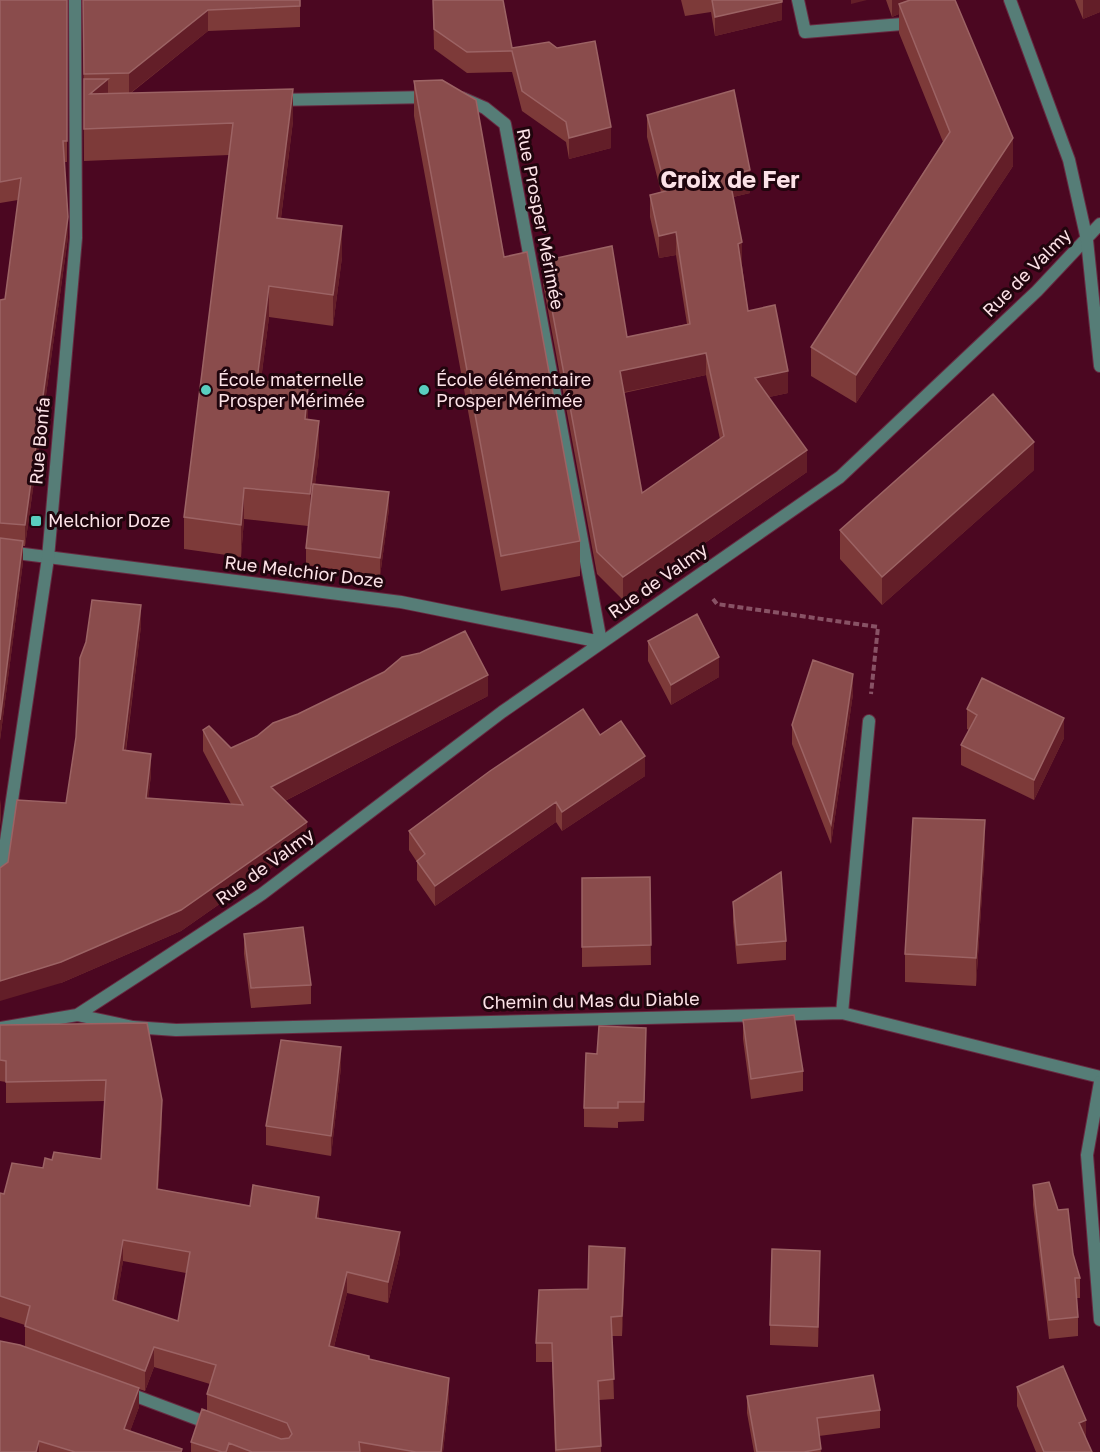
<svg xmlns="http://www.w3.org/2000/svg" width="1100" height="1452" viewBox="0 0 1100 1452" font-family="'Golos Text',sans-serif">
  <style>
    .lines { fill: none; stroke-linecap: round; stroke-linejoin: round }
    .minor-casing { stroke: #672a41; stroke-width: 14 }
    .tertiary-casing { stroke: #672a41; stroke-width: 14 }
    .path { stroke: #885265; stroke-width: 4; stroke-dasharray: 6 3; stroke-linecap: butt }
    .minor { stroke: #567d77; stroke-width: 12 }
    .tertiary { stroke: #567d77; stroke-width: 12 }
    .wall { fill: #7d3a39; fill-rule: evenodd }
    .shaded-wall { fill: #631e28 }
    .building { fill: #8a4c4c; stroke: #9c6364; stroke-width: 1.5; fill-rule: evenodd }
    .poi-dot { fill: #59cebf; stroke: #20050d; stroke-width: 2 }
    .labels { text-anchor: middle; stroke-width: 6; stroke-linejoin: round; paint-order: stroke }
    .street-label { font-size: 18px; fill: #fce2e7; stroke: #20050d }
    .poi-label { font-size: 18px; fill: #fce2e7; stroke: #20050d; text-anchor: start }
    .district-label { font-size: 24px; font-weight: bold; fill: #fce2e7; stroke: #20050d }
  </style>
  <rect width="100%" height="100%" fill="#4b0721"/>
  <g class="lines">
    <defs>
      <path id="minor" d="M798,0L805,32L902,24L914,18
        M462,98L485,108L505,124L601,642
        M276,100L430,97
        M0,551L401,602L601,642
        M842,1013L869,721
        M77,1015L133,1027L176,1030L842,1013L1100,1077
        M0,1028L77,1015L148,969L262,894L502,712L840,477L1037,291L1100,224
        M125,1392L213,1425"/>
      <path id="tertiary" d="M1010,0L1069,160L1087,240L1100,366
        M0,881L48,558L76,238L75,0
        M1100,1082L1087,1155L1100,1320"/>
    </defs>
    <use href="#minor" class="minor-casing"/>
    <use href="#tertiary" class="tertiary-casing"/>
    <path class="path" d="M713,599L717,604L878,627L871,694"/>
    <use href="#minor" class="minor"/>
    <use href="#tertiary" class="tertiary"/>
  </g>
  <path class="wall" d="M0,0H67V162H64L68,237L25,546H23V562L0,740V300L5,299L18,200L0,203Z
    M83,0H300V27L208,31L131,93L293,121L281,218L342,257L333,326L269,317L261,380L308,420L319,453L315,484L389,509L380,576L306,565V548L308,526L244,519L241,557L184,549V517L229,155L84,161Z
    M433,0L512,48L611,148L569,159L566,142L522,111L512,72L467,73L434,49Z
    M681,0H782V20L715,36L711,12L685,16Z
    M886,0H955L1013,166L856,403L811,376V347L943,142L899,33V14L892,17Z
    M1075,0H1100V12L1083,19Z
    M414,81L504,257L580,541V576L501,591L414,116Z
    M647,115L750,193L733,197L748,311L788,393L769,397L807,472L623,600L597,574L543,284V261L627,337L687,324L676,255L659,258L650,217V195L661,192L647,137ZM706,375L720,439L642,493L624,393Z
    M1034,470L882,605L840,559V530Z
    M141,626L126,751L151,775L148,798L231,804L203,751V730L231,748L488,696L285,801L307,843L181,931L61,983L8,862L66,803Z
    M648,641L719,677L671,705L648,661Z
    M853,694L831,844L792,744V725Z
    M967,709L1064,738L1034,800L961,765V745L969,730L967,729Z
    M600,735L645,776L562,831L556,822L435,906L417,880V862L409,850V831Z
    M985,848L976,986L905,982V954Z
    M650,877L651,965L582,967V878Z
    M733,902L786,941V960L737,964L733,922Z
    M244,934L311,985V1004L251,1008L244,954Z
    M743,1020L803,1071V1091L751,1099L743,1039Z
    M147,1023L162,1121L158,1189L319,1218L400,1253L388,1303L347,1293L334,1347L369,1359L449,1398L443,1452H191V1442L207,1411V1394L210,1384L154,1367L145,1391L139,1389V1407L130,1431L182,1452H0L69,1363L25,1347V1325L0,1317V1193L4,1194L43,1168L52,1160L101,1159L105,1101L6,1103V1082L0,1081V1025ZM123,1261L186,1273L178,1321L116,1301Z
    M646,1048L644,1121L618,1122V1128L584,1127V1108L597,1054Z
    M341,1067L331,1156L266,1145V1126Z
    M1033,1185L1073,1254L1080,1278V1298H1077L1078,1317V1336L1049,1339L1033,1205Z
    M625,1268L622,1336H612L614,1399L599,1400L601,1452H555L552,1362H536V1343L588,1289Z
    M820,1271L818,1347L770,1345V1325Z
    M1017,1387L1086,1439L1092,1452H1036L1017,1406Z
    M747,1396L880,1410V1428L819,1436L821,1452H754L747,1413Z"/>
  <path class="shaded-wall" d="M851,0H867L851,4Z
    M892,0H936L899,4V14L892,17Z
    M1083,0H1100V12L1083,19Z
    M782,2V20L715,36V17Z
    M208,10V31L129,94V73Z
    M108,79V111L90,94Z
    M293,89V121L277,249V218Z
    M611,127V148L569,159V138Z
    M1013,138V166L856,403V375Z
    M750,170V193L729,198V176Z
    M68,217V237L25,546V525Z
    M342,226V257L333,326V295Z
    M676,232V255L659,258V236Z
    M742,242V265L738,266V244Z
    M269,286V317L257,411V380Z
    M706,353V375L620,393V371Z
    M788,371V393L755,400V378Z
    M308,387V418L305,451V419Z
    M319,421V453L310,526V494Z
    M1034,442V470L882,605V577Z
    M807,450V472L623,600V577Z
    M244,488V519L241,557V525Z
    M389,492V509L380,576V558Z
    M23,541V562L0,740V720Z
    M141,605V626L123,771V750Z
    M719,657V677L671,705V685Z
    M853,674V694L831,844V824Z
    M488,675V696L271,808V787Z
    M1064,718V738L1034,800V780Z
    M151,754V775L146,819V798Z
    M645,756V776L562,831V812Z
    M1,799V820L0,826V805Z
    M556,802V822L435,906V886Z
    M985,820V848L976,986V958Z
    M307,822V843L181,931L61,983L0,1001V981Z
    M341,1047V1067L331,1156V1136Z
    M162,1100V1121L157,1210V1189Z
    M319,1197V1218L316,1239V1218Z
    M400,1232V1253L388,1303V1282Z
    M123,1240V1261L113,1321V1300Z
    M625,1248V1268L622,1336V1316Z
    M820,1251V1271L818,1347V1327Z
    M347,1272V1293L329,1367V1346Z
    M154,1347V1367L145,1391V1371Z
    M449,1378V1398L443,1452H441Z
    M139,1388V1407L124,1448V1429Z
    M1086,1420V1439L1079,1423Z
    M39,1441V1452H36Z"/>
  <path class="building" d="M0,0H67V141H63L68,217L25,525L0,523V300L5,299L21,178L0,182Z
    M83,0H300V6L208,10L129,73L84,74Z
    M433,0H503L512,48L549,42L557,48L595,41L611,127L569,138L566,122L522,91L512,51L467,52L434,29Z
    M712,0H782V2L715,17Z
    M910,0H955L1013,138L856,375L811,347L950,132L899,4Z
    M84,79H108L90,94L293,89L277,218L342,226L333,295L269,286L257,380L308,387L305,419L319,421L310,494L244,488L241,525L184,517L233,123L84,129Z
    M442,80L476,100L504,257L527,252L580,541L501,556L414,81Z
    M734,90L750,170L729,176L742,242L738,244L748,311L775,305L788,371L755,378L807,450L623,577L597,552L543,261L612,246L627,337L690,324L676,232L659,236L650,195L666,191L647,115ZM706,353L724,436L642,493L620,371Z
    M993,394L1034,442L882,577L840,530Z
    M313,484L389,492L380,558L306,548Z
    M0,538L23,541L0,720Z
    M92,600L141,605L123,750L151,754L146,798L243,805L203,730L209,726L231,748L257,736L273,723L298,714L384,672L402,657L420,653L465,631L488,675L271,787L307,822L181,910L61,962L0,981V868L8,862L17,800L66,803L76,737L80,658L86,642Z
    M697,614L719,657L671,685L648,641Z
    M813,660L853,674L831,824L792,725Z
    M982,678L1064,718L1034,780L961,745L977,715L967,709Z
    M583,709L600,735L621,721L645,756L562,812L556,802L435,886L417,861L425,854L409,831L490,771Z
    M913,818L985,820L976,958L905,954Z
    M781,872L786,941L737,945L733,902Z
    M650,877L651,945L582,947V878Z
    M303,927L311,985L251,988L244,934Z
    M794,1015L803,1071L751,1079L743,1020Z
    M147,1023L162,1100L157,1189L250,1206L253,1185L319,1197L316,1218L400,1232L388,1282L347,1272L329,1346L369,1356V1359L449,1378L441,1452H416L359,1442L360,1452H252L229,1443L226,1452H222L191,1442L202,1409L281,1439L289,1438L292,1434L287,1423L207,1394L216,1365L154,1347L145,1371L25,1326L30,1306L0,1296V1193L4,1194L12,1163L43,1168L45,1158L52,1160L54,1152L101,1159L106,1080L6,1082V1061L0,1060V1025ZM123,1240L190,1252L178,1321L113,1300Z
    M599,1026L646,1028L644,1102H618V1108H584L586,1053L597,1054Z
    M281,1040L341,1047L331,1136L266,1126Z
    M1049,1182L1058,1210L1068,1209L1073,1254L1080,1278H1075L1078,1317L1049,1320L1033,1185Z
    M589,1246L625,1248L622,1316L611,1317L614,1379L598,1381L601,1446L556,1450L552,1343H536L539,1290L588,1289Z
    M772,1249L820,1251L818,1327L770,1325Z
    M0,1341L20,1345L139,1388L124,1429L182,1449L181,1452H75L39,1441L36,1452H0Z
    M1063,1366L1086,1420L1079,1423L1092,1452H1044L1017,1387Z
    M873,1375L880,1410L817,1418L821,1449L804,1452H757L747,1396Z"/>
  <g class="poi-dot">
    <circle cx="206" cy="390" r="6"/>
    <circle cx="424" cy="390" r="6"/>
    <rect x="30" y="515" width="12" height="12" rx="3"/>
  </g>
  <g class="labels">
    <g class="street-label">
      <text transform="translate(540 219) rotate(79)" y="6">Rue Prosper Mérimée</text>
      <text transform="translate(1027 273) rotate(-45)" y="6">Rue de Valmy</text>
      <text transform="translate(40 441) rotate(-85)" y="6">Rue Bonfa</text>
      <text transform="translate(304 572) rotate(7)" y="6">Rue Melchior Doze</text>
      <text transform="translate(658 581) rotate(-35)" y="6">Rue de Valmy</text>
      <text transform="translate(265 867) rotate(-36)" y="6">Rue de Valmy</text>
      <text transform="translate(591 1001) rotate(-1)" y="6">Chemin du Mas du Diable</text>
    </g>
    <g class="poi-label">
      <text x="218" y="386">École maternelle<tspan x="218" dy="21">Prosper Mérimée</tspan></text>
      <text x="436" y="386">École élémentaire<tspan x="436" dy="21">Prosper Mérimée</tspan></text>
      <text x="48" y="527">Melchior Doze</text>
    </g>
    <g class="district-label">
      <text x="730" y="188">Croix de Fer</text>
    </g>
  </g>
</svg>
